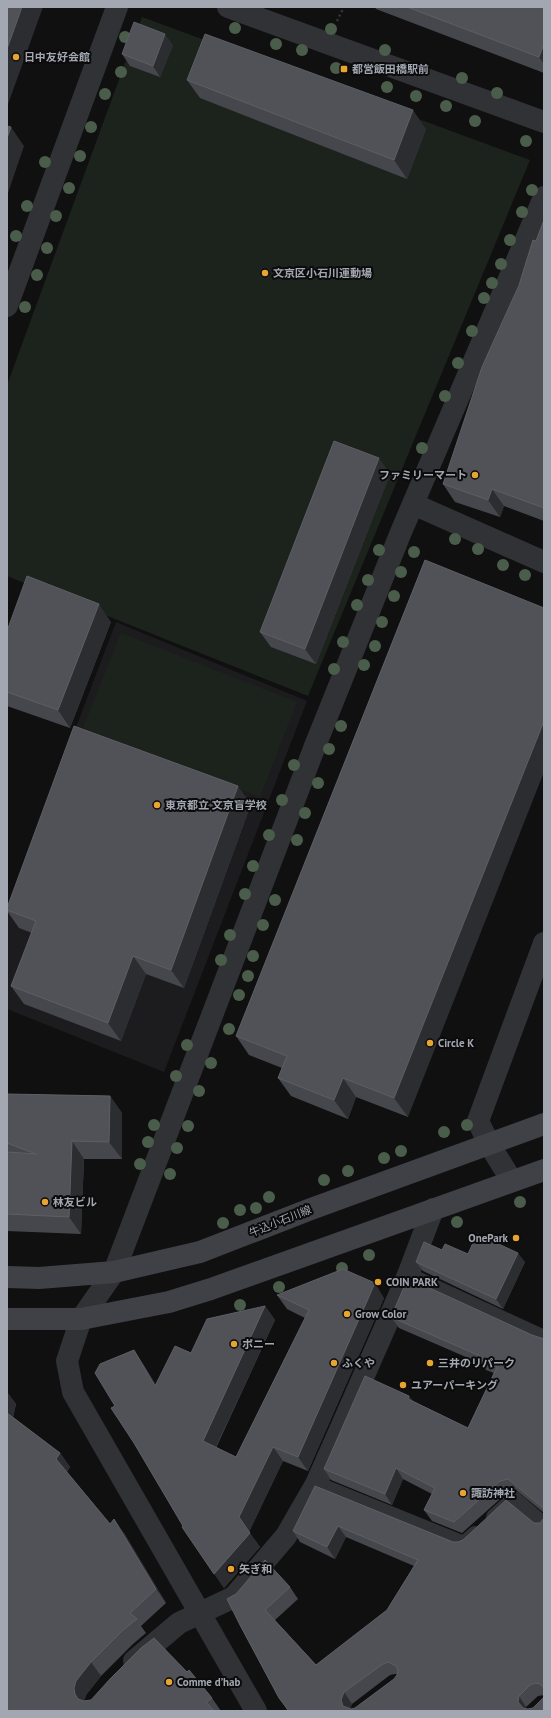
<svg xmlns="http://www.w3.org/2000/svg" width="551" height="1718" viewBox="0 0 551 1718" font-family="'PT Sans','Noto Sans JP',sans-serif">
  <style>
    .built { fill: #1c1c1e }
    .green { fill: #1c231d }
    .lines { fill: none; stroke-linecap: round; stroke-linejoin: round }
    .path { stroke: #37393d; stroke-width: 2.5; stroke-dasharray: 2 3; stroke-linecap: butt }
    .service { stroke: #313236; stroke-width: 16 }
    .minor { stroke: #313236; stroke-width: 22 }
    .tertiary { stroke: #313236; stroke-width: 22 }
    .secondary { stroke: #3f4146; stroke-width: 22 }
    .tree { fill: #4a5d4b }
    .wall { fill: #46474c; fill-rule: evenodd }
    .shaded-wall { fill: #2c2d30 }
    .building { fill: #505257; stroke: #5d5f65; fill-rule: evenodd }
    .poi-dot { fill: #e8a431; stroke: #0b0b0c; stroke-width: 1.5 }
    .labels { text-anchor: middle; stroke-width: 4; stroke-linejoin: round; paint-order: stroke }
    .poi-label { font-size: 11px; font-weight: bold; fill: #a2a7b1; stroke: #0b0b0c; text-anchor: start }
    .street-label { font-size: 11px; fill: #a2a7b1; stroke: #0b0b0c }
  </style>
  <rect width="100%" height="100%" fill="#101011"/>
  <path class="built" d="M116,622L307,701L164,1072L7,1009V909Z"/>
  <path class="green" d="M142,17L530,160L308,696L7,576V385Z
    M121,633L297,702L260,797L83,728Z"/>
  <g class="lines">
    <path class="path" d="M337,21L344,7"/>
    <path class="service" d="M408,1275L544,1338
      M316,1484L464,1544L475,1534
      M494,1517L514,1499L544,1525"/>
    <path class="minor" d="M512,1181L489,1144L478,1121L544,943
      M134,1661L179,1623L234,1597L286,1536L316,1484L340,1430L408,1275L433,1209"/>
    <path class="tertiary" d="M228,7L544,122
      M7,306L117,7
      M413,504L544,562
      M256,1711L73,1392L67,1361L81,1319L114,1272L315,746L401,532L544,197"/>
    <path class="secondary" d="M7,1277L39,1278L114,1272L200,1252L311,1209L544,1124
      M7,1319H81L169,1302L211,1289L544,1170"/>
  </g>
  <g class="tree">
    <circle cx="235" cy="28" r="6"/>
    <circle cx="331" cy="29" r="6"/>
    <circle cx="125" cy="37" r="6"/>
    <circle cx="276" cy="44" r="6"/>
    <circle cx="302" cy="50" r="6"/>
    <circle cx="385" cy="50" r="6"/>
    <circle cx="336" cy="68" r="6"/>
    <circle cx="121" cy="72" r="6"/>
    <circle cx="462" cy="78" r="6"/>
    <circle cx="387" cy="87" r="6"/>
    <circle cx="497" cy="93" r="6"/>
    <circle cx="105" cy="94" r="6"/>
    <circle cx="416" cy="96" r="6"/>
    <circle cx="446" cy="106" r="6"/>
    <circle cx="475" cy="121" r="6"/>
    <circle cx="91" cy="127" r="6"/>
    <circle cx="526" cy="141" r="6"/>
    <circle cx="80" cy="156" r="6"/>
    <circle cx="45" cy="162" r="6"/>
    <circle cx="69" cy="188" r="6"/>
    <circle cx="532" cy="190" r="6"/>
    <circle cx="27" cy="206" r="6"/>
    <circle cx="522" cy="212" r="6"/>
    <circle cx="56" cy="216" r="6"/>
    <circle cx="16" cy="236" r="6"/>
    <circle cx="510" cy="240" r="6"/>
    <circle cx="47" cy="248" r="6"/>
    <circle cx="501" cy="264" r="6"/>
    <circle cx="37" cy="275" r="6"/>
    <circle cx="492" cy="283" r="6"/>
    <circle cx="484" cy="298" r="6"/>
    <circle cx="25" cy="307" r="6"/>
    <circle cx="472" cy="331" r="6"/>
    <circle cx="458" cy="363" r="6"/>
    <circle cx="445" cy="396" r="6"/>
    <circle cx="422" cy="448" r="6"/>
    <circle cx="455" cy="539" r="6"/>
    <circle cx="478" cy="549" r="6"/>
    <circle cx="379" cy="550" r="6"/>
    <circle cx="414" cy="552" r="6"/>
    <circle cx="503" cy="565" r="6"/>
    <circle cx="401" cy="572" r="6"/>
    <circle cx="525" cy="575" r="6"/>
    <circle cx="368" cy="580" r="6"/>
    <circle cx="394" cy="596" r="6"/>
    <circle cx="357" cy="605" r="6"/>
    <circle cx="382" cy="622" r="6"/>
    <circle cx="343" cy="642" r="6"/>
    <circle cx="375" cy="646" r="6"/>
    <circle cx="364" cy="665" r="6"/>
    <circle cx="334" cy="669" r="6"/>
    <circle cx="341" cy="726" r="6"/>
    <circle cx="329" cy="749" r="6"/>
    <circle cx="294" cy="765" r="6"/>
    <circle cx="318" cy="783" r="6"/>
    <circle cx="282" cy="800" r="6"/>
    <circle cx="305" cy="813" r="6"/>
    <circle cx="269" cy="835" r="6"/>
    <circle cx="297" cy="840" r="6"/>
    <circle cx="253" cy="866" r="6"/>
    <circle cx="245" cy="894" r="6"/>
    <circle cx="275" cy="900" r="6"/>
    <circle cx="263" cy="925" r="6"/>
    <circle cx="230" cy="935" r="6"/>
    <circle cx="253" cy="956" r="6"/>
    <circle cx="221" cy="960" r="6"/>
    <circle cx="248" cy="976" r="6"/>
    <circle cx="239" cy="995" r="6"/>
    <circle cx="229" cy="1029" r="6"/>
    <circle cx="187" cy="1045" r="6"/>
    <circle cx="211" cy="1063" r="6"/>
    <circle cx="176" cy="1076" r="6"/>
    <circle cx="199" cy="1091" r="6"/>
    <circle cx="154" cy="1125" r="6"/>
    <circle cx="467" cy="1125" r="6"/>
    <circle cx="188" cy="1126" r="6"/>
    <circle cx="444" cy="1132" r="6"/>
    <circle cx="148" cy="1142" r="6"/>
    <circle cx="177" cy="1148" r="6"/>
    <circle cx="401" cy="1151" r="6"/>
    <circle cx="384" cy="1158" r="6"/>
    <circle cx="140" cy="1164" r="6"/>
    <circle cx="348" cy="1171" r="6"/>
    <circle cx="170" cy="1174" r="6"/>
    <circle cx="324" cy="1180" r="6"/>
    <circle cx="269" cy="1197" r="6"/>
    <circle cx="520" cy="1202" r="6"/>
    <circle cx="256" cy="1208" r="6"/>
    <circle cx="240" cy="1210" r="6"/>
    <circle cx="457" cy="1222" r="6"/>
    <circle cx="223" cy="1223" r="6"/>
    <circle cx="369" cy="1255" r="6"/>
    <circle cx="342" cy="1268" r="6"/>
    <circle cx="279" cy="1287" r="6"/>
    <circle cx="240" cy="1305" r="6"/>
  </g>
  <path class="wall" d="M375,7H544V73L376,9Z
    M173,45L160,77L130,66L122,54Z
    M187,80L426,129L407,179L200,98Z
    M544,220V521L504,506L500,517L455,502L443,484Z
    M390,474L316,664L271,647L260,632Z
    M425,560L408,1117L356,1097L348,1119L291,1096L278,1078L282,1068L249,1055L236,1036Z
    M111,622L70,728L7,706V631Z
    M251,804L184,988L146,974L121,1041L24,1004L11,986L32,933L19,928L7,911V908Z
    M7,1094L110,1096L122,1113V1159H84L81,1234L7,1231Z
    M442,1250L525,1262L503,1309L423,1271L416,1262Z
    M277,1295L384,1298L308,1471L283,1461L249,1532L260,1547L224,1588L183,1526L134,1443L115,1406L143,1364L156,1385L191,1353L265,1306L275,1320L216,1448L236,1457L305,1318L287,1309Z
    M391,1317L532,1335L544,1339V1513L516,1490L508,1492L462,1533L432,1521L424,1510L432,1494L403,1479L392,1505L331,1480L324,1469L409,1396L413,1401L468,1428L494,1373L486,1370L482,1364L399,1328Z
    M7,1390V1392L16,1404L13,1417L60,1453L70,1467L67,1472L110,1524L124,1533L166,1603L141,1626L146,1633L133,1644L101,1676L86,1695L84,1701L212,1698L221,1711H7Z
    M315,1486L453,1542H458L534,1523H540L544,1518V1695L538,1696L526,1707V1709L544,1711H288L279,1698L240,1625L290,1587L298,1599L275,1620L316,1665L387,1610L414,1566L346,1537L335,1559L300,1542L293,1531ZM395,1674H397V1675L394,1679L355,1708L351,1709H350L352,1704L390,1675Z"/>
  <path class="shaded-wall" d="M22,7H43L7,107V49Z
    M165,34L173,45L160,77L153,66Z
    M544,44V64L539,57Z
    M413,110L426,129L407,179L394,160Z
    M11,127L24,146L7,196V138Z
    M379,458L390,474L316,664L305,649Z
    M492,489L504,506L500,517L488,500Z
    M99,604L111,622L70,728L58,710Z
    M544,721V772L408,1117L394,1098Z
    M238,786L251,804L184,988L171,970Z
    M133,956L146,974L121,1041L108,1023Z
    M343,1078L356,1097L348,1119L334,1100Z
    M110,1096L122,1113V1159L109,1142Z
    M72,1141L84,1159L81,1234L69,1217Z
    M518,1253L525,1262L503,1309L496,1299Z
    M375,1283L384,1298L308,1471L298,1457Z
    M265,1306L275,1320L212,1455L203,1441Z
    M134,1350L143,1364L165,1400L155,1386Z
    M7,1390V1392L16,1404L12,1423L7,1416Z
    M409,1396L417,1407L408,1399Z
    M273,1447L283,1461L249,1532L239,1517Z
    M60,1453L70,1467L66,1473L56,1459Z
    M396,1468L403,1479L392,1505L385,1494Z
    M114,1519L124,1533L166,1603L156,1589Z
    M338,1526L346,1537L335,1559L327,1547Z
    M250,1533L260,1547L224,1588L214,1574Z
    M91,1662L101,1676L86,1695L84,1702L85,1708L75,1694L74,1688L76,1681Z
    M344,1692L352,1704L349,1711L343,1706L341,1700Z
    M519,1696L526,1707V1711H525L518,1702Z"/>
  <path class="building" d="M7,7H22L7,49Z
    M407,7H544V44L539,57Z
    M134,22L165,34L153,66L122,54Z
    M205,34L413,110L394,160L187,80Z
    M7,126L11,127L7,138Z
    M544,220V508L492,489L488,500L443,484L482,367L519,285L533,240L536,241Z
    M334,441L379,458L305,649L260,632Z
    M425,560L544,608V721L394,1098L343,1078L334,1100L278,1078L287,1056L236,1036Z
    M27,576L99,604L58,710L7,692V631Z
    M74,726L238,786L171,970L133,956L108,1023L11,986L36,921L7,910V908Z
    M7,1094L110,1096L109,1142L72,1141L69,1217L7,1214V1152L36,1154L7,1143Z
    M477,1234L518,1253L496,1299L416,1262L424,1242L442,1250L445,1244L468,1254Z
    M343,1269L375,1283L298,1457L273,1447L239,1517L250,1533L214,1574L182,1527L183,1526L134,1443L111,1408L115,1406L95,1373L100,1364L134,1350L155,1386L175,1346L191,1353L207,1319L265,1306L203,1441L236,1457L309,1310L277,1295Z
    M408,1278L532,1335L544,1339V1509L542,1507L508,1479L500,1481L454,1522L424,1510L435,1488L396,1468L385,1494L324,1469L365,1376L409,1396L408,1399L468,1428L497,1367L479,1359L480,1356L391,1317Z
    M7,1413L60,1453L56,1459L110,1524L114,1519L156,1589L130,1613L137,1619L123,1630L91,1662L76,1681L74,1688L75,1694L78,1699L84,1701L91,1700L110,1679L141,1648L154,1638L187,1672L189,1670L212,1698L206,1702L214,1711H7Z
    M315,1486L453,1542H458L463,1540L506,1500L534,1523H540L544,1518V1688L540,1684L535,1683L530,1685L519,1696L518,1702L523,1708L528,1709L533,1708L544,1697V1711H289L279,1698L240,1625L227,1599L236,1594L265,1560L290,1587L265,1610L316,1665L387,1610L418,1560L338,1526L327,1547L293,1531ZM388,1662L396,1666L398,1670L397,1675L394,1679L355,1708L351,1709L343,1706L341,1700L344,1692L383,1664Z"/>
  <g class="poi-dot">
    <circle cx="16" cy="57" r="4"/>
    <rect x="340" y="65" width="8" height="8" rx="2"/>
    <circle cx="265" cy="273" r="4"/>
    <circle cx="475" cy="475" r="4"/>
    <circle cx="157" cy="805" r="4"/>
    <circle cx="430" cy="1043" r="4"/>
    <circle cx="45" cy="1202" r="4"/>
    <circle cx="516" cy="1238" r="4"/>
    <circle cx="378" cy="1282" r="4"/>
    <circle cx="347" cy="1314" r="4"/>
    <circle cx="234" cy="1344" r="4"/>
    <circle cx="334" cy="1363" r="4"/>
    <circle cx="430" cy="1363" r="4"/>
    <circle cx="403" cy="1385" r="4"/>
    <circle cx="463" cy="1493" r="4"/>
    <circle cx="231" cy="1569" r="4"/>
    <circle cx="169" cy="1682" r="4"/>
  </g>
  <g class="labels">
    <g class="poi-label">
      <text x="24" y="61">日中友好会館</text>
      <text x="352" y="73">都営飯田橋駅前</text>
      <text x="273" y="277">文京区小石川運動場</text>
      <text x="467" y="479" text-anchor="end">ファミリーマート</text>
      <text x="165" y="809">東京都立 文京盲学校</text>
      <text x="438" y="1047">Circle K</text>
      <text x="53" y="1206">林友ビル</text>
      <text x="508" y="1242" text-anchor="end">OnePark</text>
      <text x="386" y="1286">COIN PARK</text>
      <text x="355" y="1318">Grow Color</text>
      <text x="242" y="1348">ポニー</text>
      <text x="342" y="1367">ふくや</text>
      <text x="438" y="1367">三井のリパーク</text>
      <text x="411" y="1389">ユアーパーキング</text>
      <text x="471" y="1497">諏訪神社</text>
      <text x="239" y="1573">矢ぎ和</text>
      <text x="177" y="1686">Comme d’hab</text>
    </g>
    <g class="street-label">
      <text transform="translate(280 1221) rotate(-22)" y="4">牛込小石川線</text>
    </g>
  </g>
  <rect width="551" height="1718" fill="none" stroke="#a2a7b1" stroke-width="16"/>
</svg>
